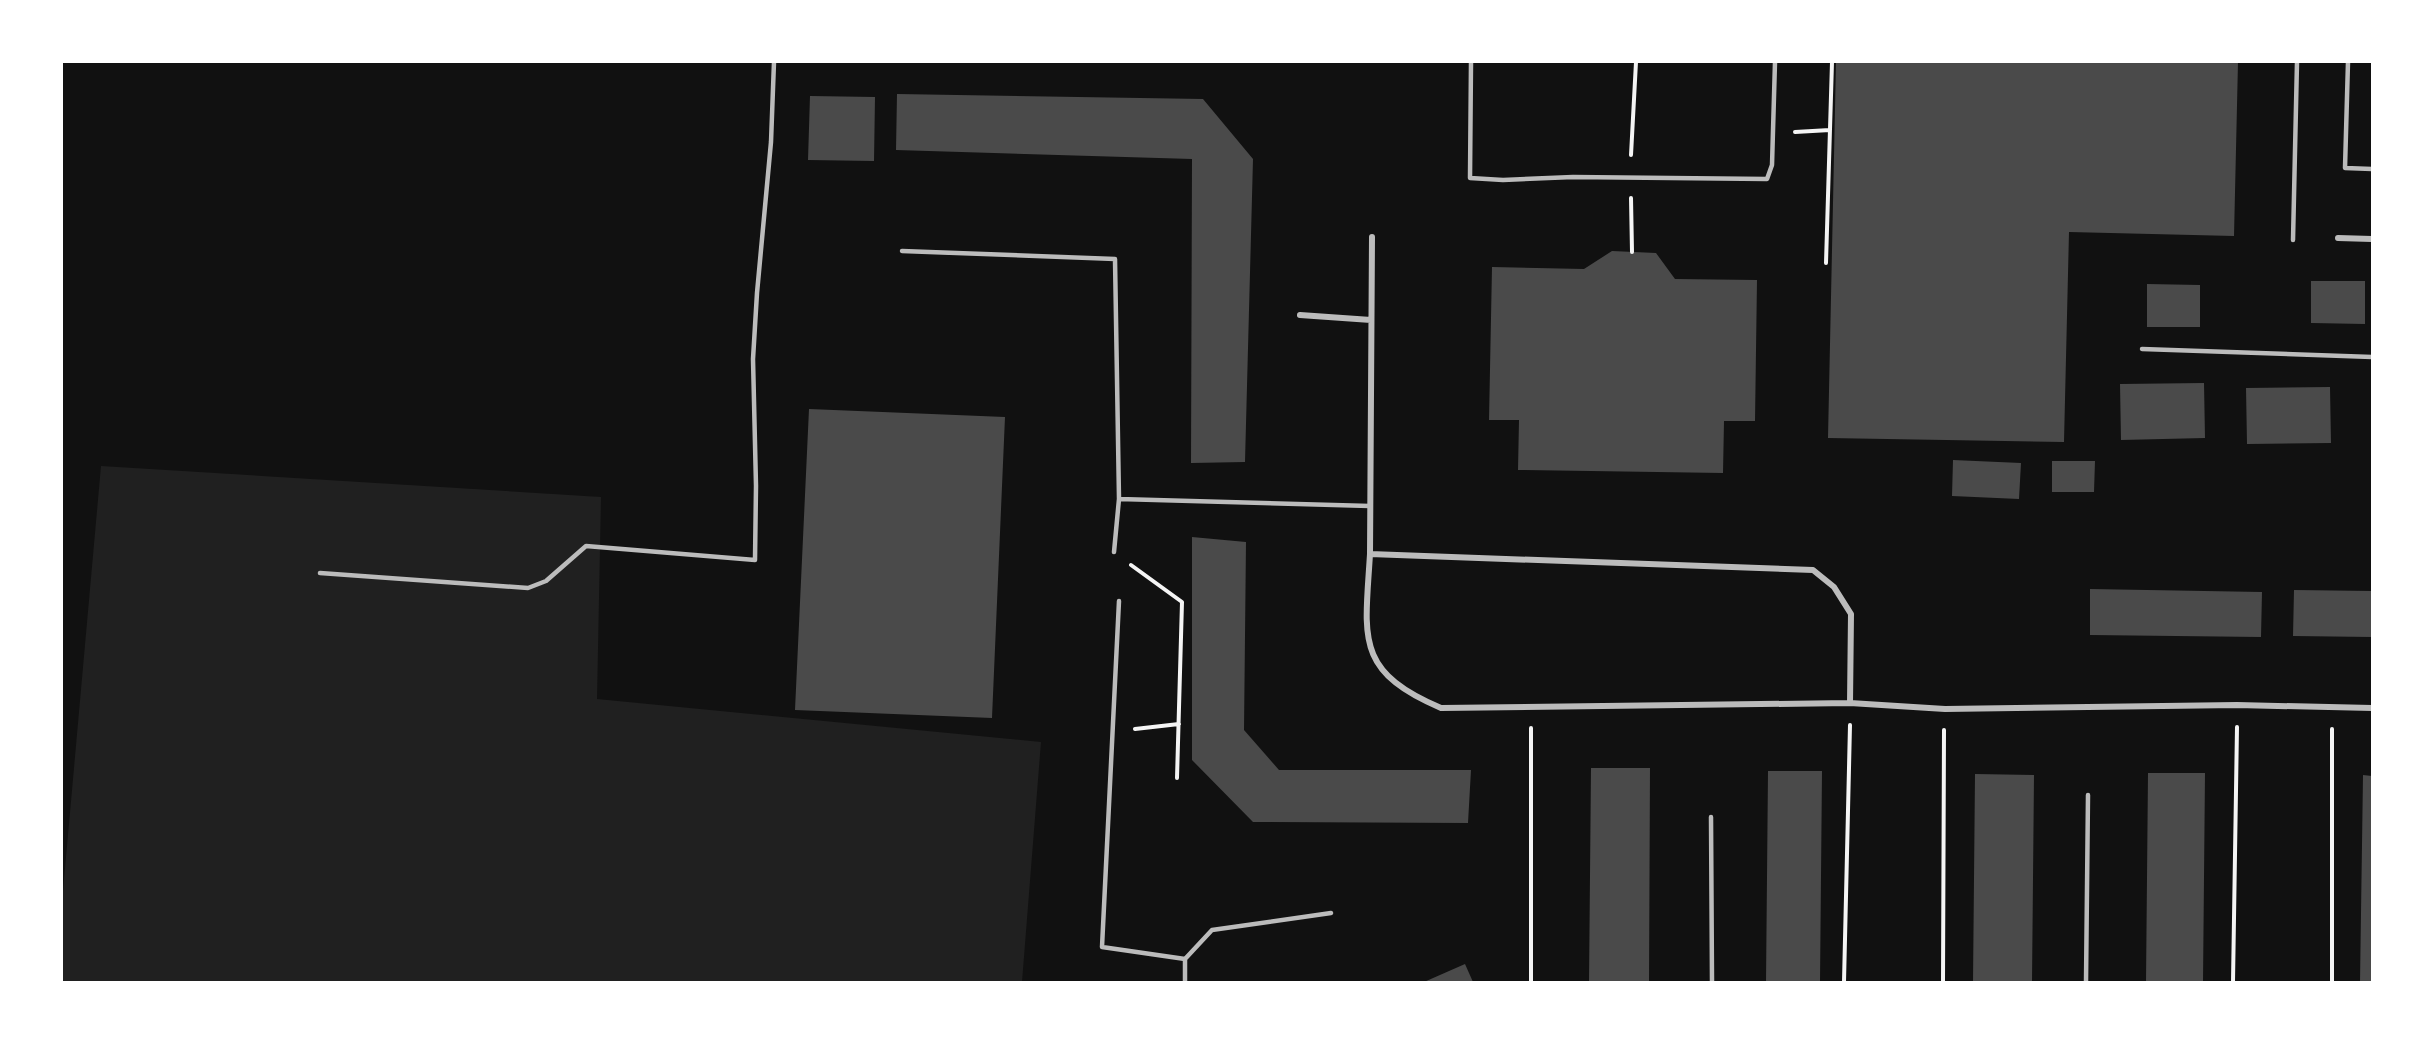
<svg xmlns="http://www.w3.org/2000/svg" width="2434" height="1044" viewBox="0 0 2434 1044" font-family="Quicksand,sans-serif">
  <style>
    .green { fill: #202020 }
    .building { fill: #4a4a4a }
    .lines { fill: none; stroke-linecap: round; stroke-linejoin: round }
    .path { stroke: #f5f5f5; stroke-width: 4 }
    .service { stroke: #bcbcbc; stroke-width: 4.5 }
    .minor { stroke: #bcbcbc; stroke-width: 6 }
  </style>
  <rect width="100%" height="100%" fill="#111"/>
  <path class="green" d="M101,466L601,497L597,699L1041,742L1022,982H62V902Z"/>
  <path class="building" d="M1836,62H2238L2234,236L2069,232L2064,442L1828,438Z
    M897,94L1203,99L1253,159L1245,462L1191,463L1192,159L896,150Z
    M810,96L875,97L874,161L808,160Z
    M1612,251L1656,253L1675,279L1757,280L1755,421H1724L1723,473L1518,470L1519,420H1489L1492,267L1584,269Z
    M2311,281H2365V324L2311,323Z
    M2147,284L2200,285V327H2147Z
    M2204,383L2205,438L2121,440L2120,384Z
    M2330,387L2331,443L2247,444L2246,388Z
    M809,409L1005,417L992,718L795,710Z
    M1953,460L2021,463L2019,499L1952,496Z
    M2052,461H2095L2094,492H2052Z
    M1192,537L1246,542L1244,730L1279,770H1471L1468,823L1253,822L1192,760Z
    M2090,589L2262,592L2261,637L2090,635Z
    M2294,590L2372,591V637L2293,636Z
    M1591,768H1650L1649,982H1589Z
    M1768,771H1822L1820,982H1766Z
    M2148,773H2205L2203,982H2146Z
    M1975,774L2034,775L2032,982H1973Z
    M2363,775L2372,776V982H2360Z
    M1465,964L1473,982H1424Z"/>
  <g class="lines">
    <path class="path" d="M1795,132L1830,130
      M1631,155L1636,62
      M1631,198L1632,252
      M1826,263L1832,62
      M1131,565L1182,602L1177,778
      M1531,728V982
      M1135,729L1179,724
      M1844,982L1850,725
      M1943,982L1944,730
      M2233,982L2237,727
      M2332,982V729"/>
    <path class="service" d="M1471,62L1470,178L1503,180L1573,177L1767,179L1772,165L1775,62
      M2348,62L2345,168L2372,169
      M2293,240L2297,62
      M902,251L1115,259L1119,499L1370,506
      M2142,349L2372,357
      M1114,552L1119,499
      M320,573L528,588L546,581L586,546L755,560L756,486L753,359L757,293L771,142L774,62
      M1119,601L1102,947L1185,959
      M1711,817L1712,982
      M1185,982V959L1212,930L1331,913
      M2086,982L2088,795"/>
    <path class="minor" d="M2338,238L2372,239
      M1300,315L1371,320
      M1370,554L1372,237
      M1850,703L1851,614L1834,587L1813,570L1370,554C1365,637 1354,671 1441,708L1850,703L1945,709L2237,705L2372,708"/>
  </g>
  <rect width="2434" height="1044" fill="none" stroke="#ffffff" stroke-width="126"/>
</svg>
